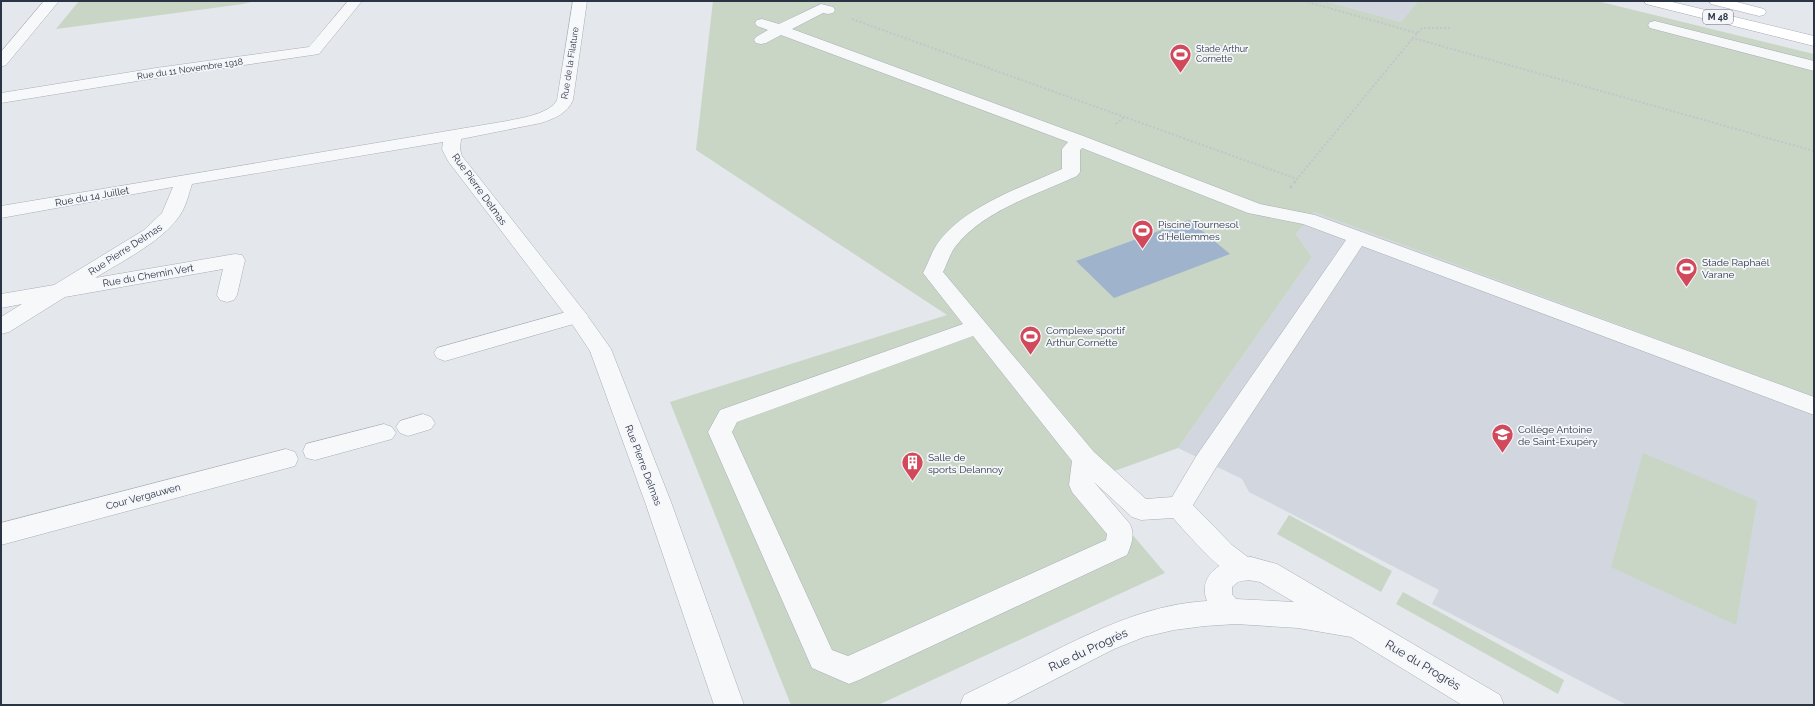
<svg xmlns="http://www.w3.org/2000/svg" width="1815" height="706" viewBox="0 0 1815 706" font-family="Raleway,sans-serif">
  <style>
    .built { fill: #d2d6de }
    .green { fill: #c9d6c5 }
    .water { fill: #9fb4cc }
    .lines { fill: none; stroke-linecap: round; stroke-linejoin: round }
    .lane-casing { stroke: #a9aeb7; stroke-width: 1 }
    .street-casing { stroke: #a9aeb7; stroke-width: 1 }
    .primary-casing { stroke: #a3abb8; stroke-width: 1 }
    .path-far1 { stroke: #c2c5cb; stroke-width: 2; stroke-dasharray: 2 2; stroke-linecap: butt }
    .path { stroke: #c2c5cb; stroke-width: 2.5; stroke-dasharray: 3 3; stroke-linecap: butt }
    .lane { fill: #f7f8fa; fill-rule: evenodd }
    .street { fill: #f7f8fa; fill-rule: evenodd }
    .primary { fill: #fff; fill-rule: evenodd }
    .labels { text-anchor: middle; stroke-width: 3.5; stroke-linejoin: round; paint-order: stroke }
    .shield { fill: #f4f6f9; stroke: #676e7b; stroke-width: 1 }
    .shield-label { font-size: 9px; font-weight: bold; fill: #2b3445 }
    .far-poi-label { font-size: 9px; fill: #2b3445; stroke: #f4f6f9; text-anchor: start }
    .far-street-label { font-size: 9px; fill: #2b3445; stroke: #f4f6f9 }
    .street-label { font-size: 10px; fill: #2b3445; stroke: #f4f6f9 }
    .poi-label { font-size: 10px; fill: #2b3445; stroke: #f4f6f9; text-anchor: start }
    .near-street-label { font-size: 12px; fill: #2b3445; stroke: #f4f6f9 }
  </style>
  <rect width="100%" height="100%" fill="#e4e7ec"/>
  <path class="built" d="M1325,1H1418L1401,22Z
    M1314,212L1814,397V705H1627L1432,604L1439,590L1249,492L1242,479L1178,448L1312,257L1296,234Z"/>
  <path class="green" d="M79,1H255L243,4L56,29Z
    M713,1H1325L1401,22L1418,1H1597L1814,54V397L1314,212L1296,234L1312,257L1178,448L1087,481L1165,573L878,705H791L670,402L947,315L696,150Z
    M1643,453L1757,501L1736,625L1611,567Z
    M1289,515L1392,571L1381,592L1277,534Z
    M1403,592L1564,680L1558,694L1396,604Z"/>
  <path class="water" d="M1189,220L1230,254L1114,298L1076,261Z"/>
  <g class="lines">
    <defs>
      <path id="lane" d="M821,4L833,7L835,10L833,13L828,14L823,13L792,29L1086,137L1260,204L1315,215L1814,397V415L1362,246L1215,469L1193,505L1232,545L1253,561L1257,569L1253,577C1251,578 1247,580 1245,580C1228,582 1185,531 1173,518L1141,520L1132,517L1094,482L1130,524C1135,535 1132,544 1127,555L859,680L849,684L812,668L708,432L720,410L963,324L923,273C929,262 932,250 940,240C968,205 1022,187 1062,169V149L1068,142L781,35L766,43L761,44L756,43L754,40L756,37L768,30L757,26L755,23L757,20L762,19L779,24ZM1082,148L1248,213L1303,224L1346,240L1197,455L1172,497L1146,499L1094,452L943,272C947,264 950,254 955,247C984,210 1036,195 1077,176L1080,172V150ZM973,336L1072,461L1069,485L1072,492L1107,534L1106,540L848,656L832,650L732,432L737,422Z
        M1655,21L1814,61V71L1650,28L1648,25L1650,22Z
        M577,309L584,311L588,316L584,321L445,361L437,358L434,353L437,348Z
        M423,414L431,417L435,423L431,429L408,436L400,433L396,427L400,421Z
        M384,424L392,427L396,433L392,439L315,460L306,458L303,451L306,444Z
        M286,449L295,452L298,459L295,466L1,545V523Z"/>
      <path id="street" d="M44,1H59L6,65L1,67V52Z
        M348,1H362L319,54L156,78L1,103V93L156,68L309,47Z
        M573,1H587L573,100C567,114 555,118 541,123L461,139L460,149L462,156L584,311L611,349L671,502L744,705H714L645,502L590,351L570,321L448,161L442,149L443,142L192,184C189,193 187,202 183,210C168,239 122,261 95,278L235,254L242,255L245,260L237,295L234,300L227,302L220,300L217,295L223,269L65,297L9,332L1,334V317L22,304L1,308V294L54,285L144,230L162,213L173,187L1,218V206L507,121C521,118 550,114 557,100Z
        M1251,557L1277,564L1500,695L1504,705H1462L1351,637L1298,628L1236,624L1205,626L1174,630L1144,637L1114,649L1005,705H960L964,695C996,679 1029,664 1060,648C1107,625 1154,604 1207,601C1196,573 1227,557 1251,557ZM1248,580L1260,582L1294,602L1236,599L1232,594V587L1238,582Z"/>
      <path id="primary" d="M1644,1H1668L1814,36V46L1646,4Z
        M1709,1H1733L1764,9L1766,12L1764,15L1759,16L1711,4Z"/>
    </defs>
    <use href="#lane" class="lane-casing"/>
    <use href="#street" class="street-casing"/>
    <use href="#primary" class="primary-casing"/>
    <path class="path-far1" d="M1304,1L1417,33
      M852,19L1297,179L1413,38
      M1450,28H1422L1413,38L1814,151
      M1116,124L1124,117"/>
    <path class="path" d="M1290,188L1297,179"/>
    <use href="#lane" class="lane"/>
    <use href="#street" class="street"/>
    <use href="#primary" class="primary"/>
  </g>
  <defs>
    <symbol id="stadium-pin" viewBox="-11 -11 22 30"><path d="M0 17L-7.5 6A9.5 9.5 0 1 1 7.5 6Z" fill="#d1495b" stroke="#f4f6f9"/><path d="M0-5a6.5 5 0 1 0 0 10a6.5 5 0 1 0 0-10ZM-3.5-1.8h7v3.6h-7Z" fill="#fff"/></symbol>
    <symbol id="school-pin" viewBox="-11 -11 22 30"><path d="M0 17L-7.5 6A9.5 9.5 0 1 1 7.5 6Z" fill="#d1495b" stroke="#f4f6f9"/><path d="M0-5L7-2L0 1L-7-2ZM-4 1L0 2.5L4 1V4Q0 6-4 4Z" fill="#fff"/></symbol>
    <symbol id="building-pin" viewBox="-11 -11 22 30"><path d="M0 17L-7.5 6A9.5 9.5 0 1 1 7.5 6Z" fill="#d1495b" stroke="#f4f6f9"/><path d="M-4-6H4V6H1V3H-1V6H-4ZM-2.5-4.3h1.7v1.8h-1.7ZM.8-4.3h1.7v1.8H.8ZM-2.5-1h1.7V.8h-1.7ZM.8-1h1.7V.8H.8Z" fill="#fff"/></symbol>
  </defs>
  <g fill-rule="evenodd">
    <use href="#stadium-pin" x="1168" y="42" width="25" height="34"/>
    <use href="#stadium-pin" x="1130" y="218" width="25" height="34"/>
    <use href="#stadium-pin" x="1674" y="256" width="25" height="34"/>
    <use href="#stadium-pin" x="1018" y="324" width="25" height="34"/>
    <use href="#school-pin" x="1490" y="422" width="25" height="34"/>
    <use href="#building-pin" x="900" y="450" width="25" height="34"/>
  </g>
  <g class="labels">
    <rect class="shield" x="1703" y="10" width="30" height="14" rx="3"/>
    <g class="shield-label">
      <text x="1718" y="20">M 48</text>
    </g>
    <g class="far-poi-label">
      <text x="1196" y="52">Stade Arthur<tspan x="1196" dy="10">Cornette</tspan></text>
    </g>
    <g class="far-street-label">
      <text transform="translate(570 63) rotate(-81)" y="3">Rue de la Filature</text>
      <text transform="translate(190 69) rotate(-8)" y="3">Rue du 11 Novembre 1918</text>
    </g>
    <g class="street-label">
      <text transform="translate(480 189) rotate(54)" y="4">Rue Pierre Delmas</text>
      <text transform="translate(92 196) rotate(-10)" y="4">Rue du 14 Juillet</text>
      <text transform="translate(125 249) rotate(-33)" y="4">Rue Pierre Delmas</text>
      <text transform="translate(148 275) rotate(-10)" y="4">Rue du Chemin Vert</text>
      <text transform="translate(644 465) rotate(69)" y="4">Rue Pierre Delmas</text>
      <text transform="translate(143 496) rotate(-15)" y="4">Cour Vergauwen</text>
    </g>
    <g class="poi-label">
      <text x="1158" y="228">Piscine Tournesol<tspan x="1158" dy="12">d'Hellemmes</tspan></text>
      <text x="1702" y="266">Stade Raphaël<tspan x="1702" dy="12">Varane</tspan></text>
      <text x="1046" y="334">Complexe sportif<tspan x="1046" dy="12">Arthur Cornette</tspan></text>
      <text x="1518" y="433">Collège Antoine<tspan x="1518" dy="12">de Saint-Exupéry</tspan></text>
      <text x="928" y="461">Salle de<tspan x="928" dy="12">sports Delannoy</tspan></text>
    </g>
    <g class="near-street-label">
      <text transform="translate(1088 650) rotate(-25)" y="4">Rue du Progrès</text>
      <text transform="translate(1423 665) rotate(31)" y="4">Rue du Progrès</text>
    </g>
  </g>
  <rect width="1815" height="706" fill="none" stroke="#2b3445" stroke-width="4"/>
</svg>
